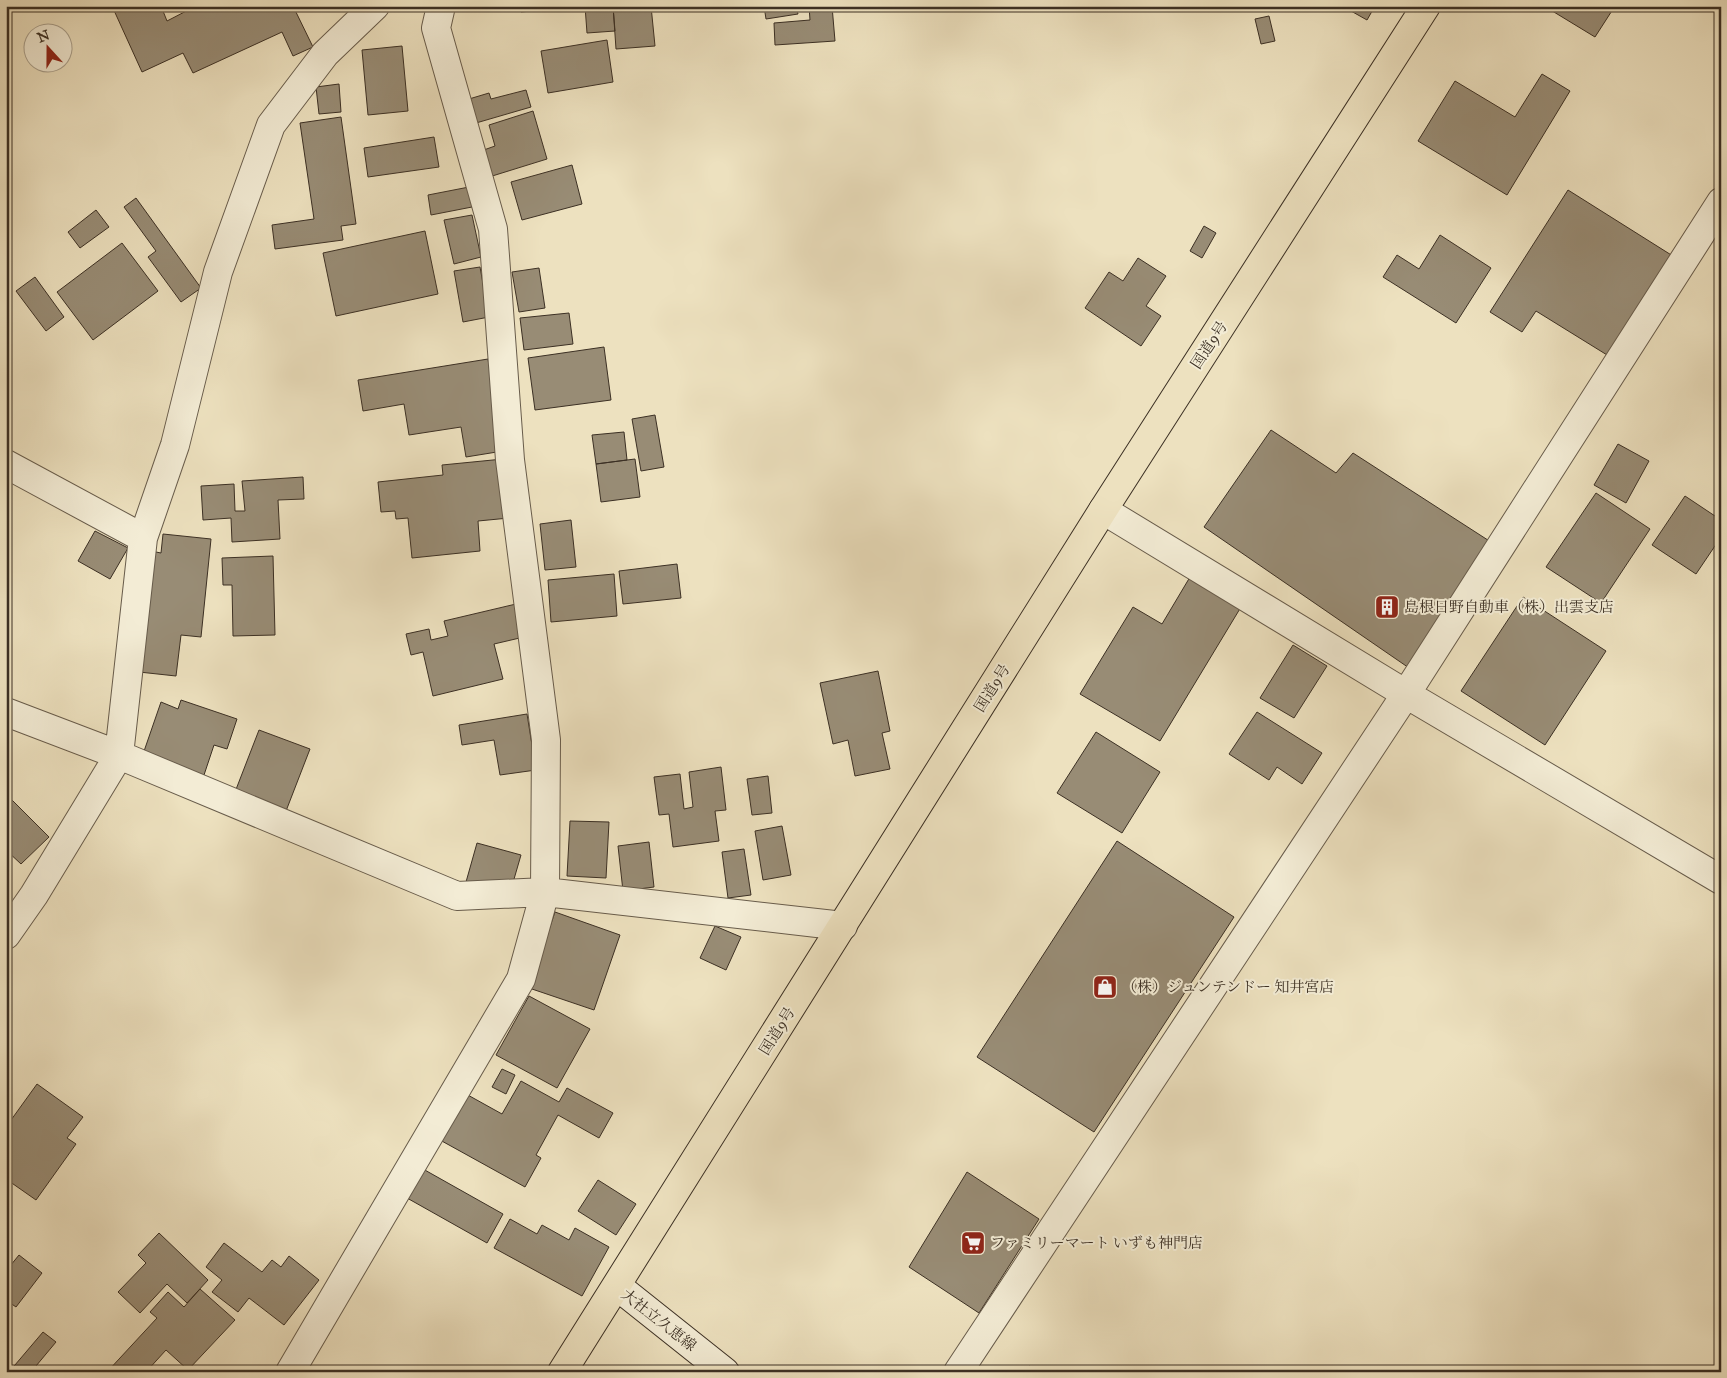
<svg xmlns="http://www.w3.org/2000/svg" width="1727" height="1378" viewBox="0 0 1727 1378" font-family="'IM FELL Great Primer','Noto Serif JP',serif">
  <style>
    .building { fill: #988c75; stroke: #3c3024 }
    .lines { fill: none; stroke-linecap: round; stroke-linejoin: round }
    .street-casing { stroke: #685c4b; stroke-width: 30 }
    .secondary-casing { stroke: #3c3024; stroke-width: 30 }
    .highway-casing { stroke: #3c3024; stroke-width: 30 }
    .street { stroke: #f3ecd5; stroke-width: 28 }
    .secondary { stroke: #f3ecd5; stroke-width: 28 }
    .highway { stroke: #ede1bf; stroke-width: 28 }
    .labels { text-anchor: middle; stroke-width: 4; stroke-linejoin: round; paint-order: stroke }
    .street-label { font-size: 15px; fill: #3c3024; stroke: #f3ecd5 }
    .poi-label { font-size: 15px; fill: #3c3024; stroke: #f3ecd5; text-anchor: start }
  </style>
  <rect width="100%" height="100%" fill="#ede1bf"/>
  <filter id="stains"><feTurbulence type="fractalNoise" baseFrequency=".004" numOctaves="4"/><feColorMatrix values="0 0 0 0 .2 0 0 0 0 .09 0 0 0 0 .02 0 0 0 .5 -.17"/></filter>
  <radialGradient id="worn" r=".72"><stop offset=".6" stop-color="#630" stop-opacity="0"/><stop offset="1" stop-color="#630" stop-opacity=".3"/></radialGradient>
  <path class="building" d="M112,6H161L167,21L196,6H293L313,47L293,56L282,32L193,73L183,53L142,72Z
    M521,6H573V7L521,12Z
    M585,6H613L615,31L587,33Z
    M613,6H651L655,46L616,49Z
    M764,6H796L798,14L766,19Z
    M809,6H832L835,41L775,45L774,23L810,20Z
    M1353,6H1375L1367,20L1351,11Z
    M1551,6H1615L1595,37L1549,9Z
    M1269,16L1275,41L1261,44L1255,19Z
    M607,40L613,82L548,93L541,51Z
    M402,46L408,111L368,115L362,50Z
    M1542,74L1570,91L1507,195L1418,141L1455,81L1515,117Z
    M339,84L341,112L319,114L316,87Z
    M526,90L531,107L476,123L469,99L489,93L491,99Z
    M533,111L547,159L489,177L481,151L495,146L489,125Z
    M341,117L356,224L341,226L343,240L275,249L272,225L314,219L300,123Z
    M434,137L439,167L368,177L364,148Z
    M572,165L582,204L522,220L511,182Z
    M469,187L472,207L431,215L428,195Z
    M1568,190L1684,263L1620,363L1536,311L1522,332L1490,312Z
    M136,198L201,288L181,302L148,257L156,251L124,207Z
    M96,210L109,227L80,248L68,232Z
    M472,215L481,257L454,264L444,220Z
    M1204,226L1216,233L1202,258L1190,251Z
    M425,231L438,294L336,316L323,253Z
    M1440,235L1491,268L1456,323L1383,277L1397,255L1419,269Z
    M122,243L158,291L93,340L57,292Z
    M1138,258L1166,276L1146,306L1161,316L1141,346L1085,308L1109,272L1123,281Z
    M480,267L489,317L463,322L454,271Z
    M539,268L545,308L519,312L512,272Z
    M35,277L64,317L46,331L16,291Z
    M569,313L573,344L524,350L520,318Z
    M604,347L611,400L535,410L528,358Z
    M488,359L503,451L466,457L461,427L409,435L404,404L363,411L358,380Z
    M655,415L664,467L641,471L632,419Z
    M1271,430L1336,473L1353,453L1494,544L1412,670L1204,527Z
    M624,432L627,460L596,464L592,435Z
    M1618,444L1649,461L1626,503L1594,485Z
    M503,459L509,518L478,521L480,551L412,558L408,518L396,519L395,511L381,512L378,482L443,475L442,465Z
    M635,459L640,497L601,502L596,464Z
    M303,477L304,499L278,500L280,539L232,542L231,518L203,520L201,486L234,484L235,511H245L242,481Z
    M1596,493L1650,529L1601,603L1546,567Z
    M1685,496L1721,520V537L1696,574L1652,545Z
    M571,520L576,567L545,570L540,524Z
    M95,531L128,548L110,579L78,561Z
    M163,534L211,539L201,637L181,635L176,676L139,672L151,551L161,553Z
    M273,556L275,635L233,636L232,585H223L222,558Z
    M677,564L681,598L623,604L619,571Z
    M614,574L617,616L551,622L548,580Z
    M1190,577L1241,607L1160,741L1080,694L1133,607L1162,624Z
    M1523,597L1606,651L1545,745L1461,691Z
    M516,604L524,637L494,644L503,679L433,696L423,652L411,655L406,634L429,629L431,640L448,636L444,621Z
    M1293,645L1327,666L1294,718L1260,698Z
    M878,671L890,731L882,733L890,769L855,776L848,740L833,744L820,683Z
    M181,700L237,719L227,749L214,745L203,778L142,757L161,702L178,709Z
    M1257,712L1322,753L1302,784L1277,767L1269,780L1229,754Z
    M527,714L536,770L500,775L494,740L462,745L459,725Z
    M259,730L310,749L286,811L235,792Z
    M1096,732L1160,772L1122,833L1057,793Z
    M721,767L726,810L715,811L719,841L673,847L669,814L659,815L654,777L680,774L684,809L693,807L689,772Z
    M768,776L772,813L752,815L747,779Z
    M6,794L49,837L21,864L6,850Z
    M570,821L609,822L606,878L567,876Z
    M782,826L791,875L763,880L755,831Z
    M1117,841L1234,917L1094,1132L977,1057Z
    M649,842L654,887L623,891L618,846Z
    M477,843L521,855L512,886L493,890L466,882Z
    M744,849L751,895L728,898L722,852Z
    M555,912L620,935L594,1010L529,988Z
    M715,926L741,937L726,970L700,958Z
    M529,996L590,1029L557,1088L496,1055Z
    M502,1069L515,1075L506,1094L492,1087Z
    M521,1081L559,1102L567,1088L613,1113L599,1138L558,1115L536,1155L541,1158L525,1187L440,1140L466,1094L502,1114Z
    M37,1084L83,1117L67,1138L76,1144L36,1200L6,1179V1127Z
    M423,1169L503,1214L487,1243L407,1198Z
    M967,1172L1039,1219L979,1313L909,1267Z
    M598,1180L636,1204L616,1235L578,1211Z
    M510,1219L537,1234L542,1225L569,1240L575,1228L609,1247L582,1296L494,1248Z
    M159,1233L208,1280L187,1303L167,1284L140,1313L118,1292L146,1263L138,1255Z
    M224,1243L262,1272L272,1260L281,1267L289,1256L319,1280L284,1325L249,1298L238,1312L212,1292L222,1280L206,1267Z
    M19,1255L42,1273L16,1307L6,1300V1271Z
    M200,1289L235,1320L188,1370L166,1350L146,1372H107L157,1318L150,1312L168,1292L184,1307Z
    M43,1332L56,1342L31,1372H9Z
    M1029,1366L1039,1372H1026Z"/>
  <g class="lines">
    <defs>
      <path id="street" d="M6,464L143,538
        M1103,510L1406,694L1721,880
        M6,712L119,755L457,896L545,892L843,926
        M6,935L34,895L119,755L143,538L175,445L218,272L271,125L325,54L375,6
        M290,1372L521,979L545,892L546,740L510,460L493,229L436,28L441,6
        M958,1372L1406,694L1721,202"/>
      <path id="secondary" d="M617,1286L725,1372"/>
      <path id="highway" d="M562,1372L1103,510L1426,6"/>
    </defs>
    <use href="#street" class="street-casing"/>
    <use href="#secondary" class="secondary-casing"/>
    <use href="#highway" class="highway-casing"/>
    <use href="#street" class="street"/>
    <use href="#secondary" class="secondary"/>
    <use href="#highway" class="highway"/>
  </g>
  <defs>
    <symbol id="building-square" viewBox="-11 -11 22 22"><rect x="-9" y="-9" width="18" height="18" rx="4" fill="#8f2418" stroke="#f3ecd5"/><path d="M-4-6H4V6H1V3H-1V6H-4ZM-2.5-4.3h1.7v1.8h-1.7ZM.8-4.3h1.7v1.8H.8ZM-2.5-1h1.7V.8h-1.7ZM.8-1h1.7V.8H.8Z" fill="#fff"/></symbol>
    <symbol id="shop-square" viewBox="-11 -11 22 22"><rect x="-9" y="-9" width="18" height="18" rx="4" fill="#8f2418" stroke="#f3ecd5"/><path d="M-5-2.5h2.3a2.7 3.5 0 0 1 5.4 0H5L5.5 6h-11ZM-1.5-2.5h3a1.5 2.3 0 0 0-3 0Z" fill="#fff"/></symbol>
    <symbol id="supermarket-square" viewBox="-11 -11 22 22"><rect x="-9" y="-9" width="18" height="18" rx="4" fill="#8f2418" stroke="#f3ecd5"/><path d="M-6-5.5h2.5l.6 2H6L4.5 2H-2.5L-4.4-4H-6ZM-1.5 3.2a1.3 1.3 0 1 0 .1 0ZM3 3.2a1.3 1.3 0 1 0 .1 0Z" fill="#fff"/></symbol>
  </defs>
  <g fill-rule="evenodd">
    <use href="#building-square" x="1373" y="593" width="28" height="28"/>
    <use href="#shop-square" x="1091" y="973" width="28" height="28"/>
    <use href="#supermarket-square" x="959" y="1229" width="28" height="28"/>
  </g>
  <g class="labels">
    <g class="street-label">
      <text transform="translate(1209 345) rotate(-57)" y="5">国道9号</text>
      <text transform="translate(992 688) rotate(-58)" y="5">国道9号</text>
      <text transform="translate(777 1031) rotate(-58)" y="5">国道9号</text>
      <text transform="translate(659 1320) rotate(38)" y="5">大社立久恵線</text>
    </g>
    <g class="poi-label">
      <text x="1404" y="612">島根日野自動車（株）出雲支店</text>
      <text x="1122" y="992">（株）ジュンテンドー 知井宮店</text>
      <text x="990" y="1248">ファミリーマート いずも神門店</text>
    </g>
  </g>
  <rect width="1727" height="1378" fill="none" stroke="#ede1bf" stroke-width="25"/>
  <rect x="8" y="8" width="1712" height="1363" fill="none" stroke="#3c3024" stroke-width="2.5"/>
  <rect x="12" y="12" width="1702" height="1353" fill="none" stroke="#3c3024"/>
  <g transform="translate(48 48) rotate(339)"><circle r="24" fill="#f3ecd5" stroke="#aaa18e"/>
  <path d="M0-4L9 19L0 12L-9 19Z" fill="#8f2418"/>
  <text y="-8" font-size="14" font-weight="bold" text-anchor="middle" fill="#3c3024">N</text>
  </g>
  <rect width="100%" height="100%" filter="url(#stains)"/>
  <rect width="100%" height="100%" fill="url(#worn)"/>
</svg>
